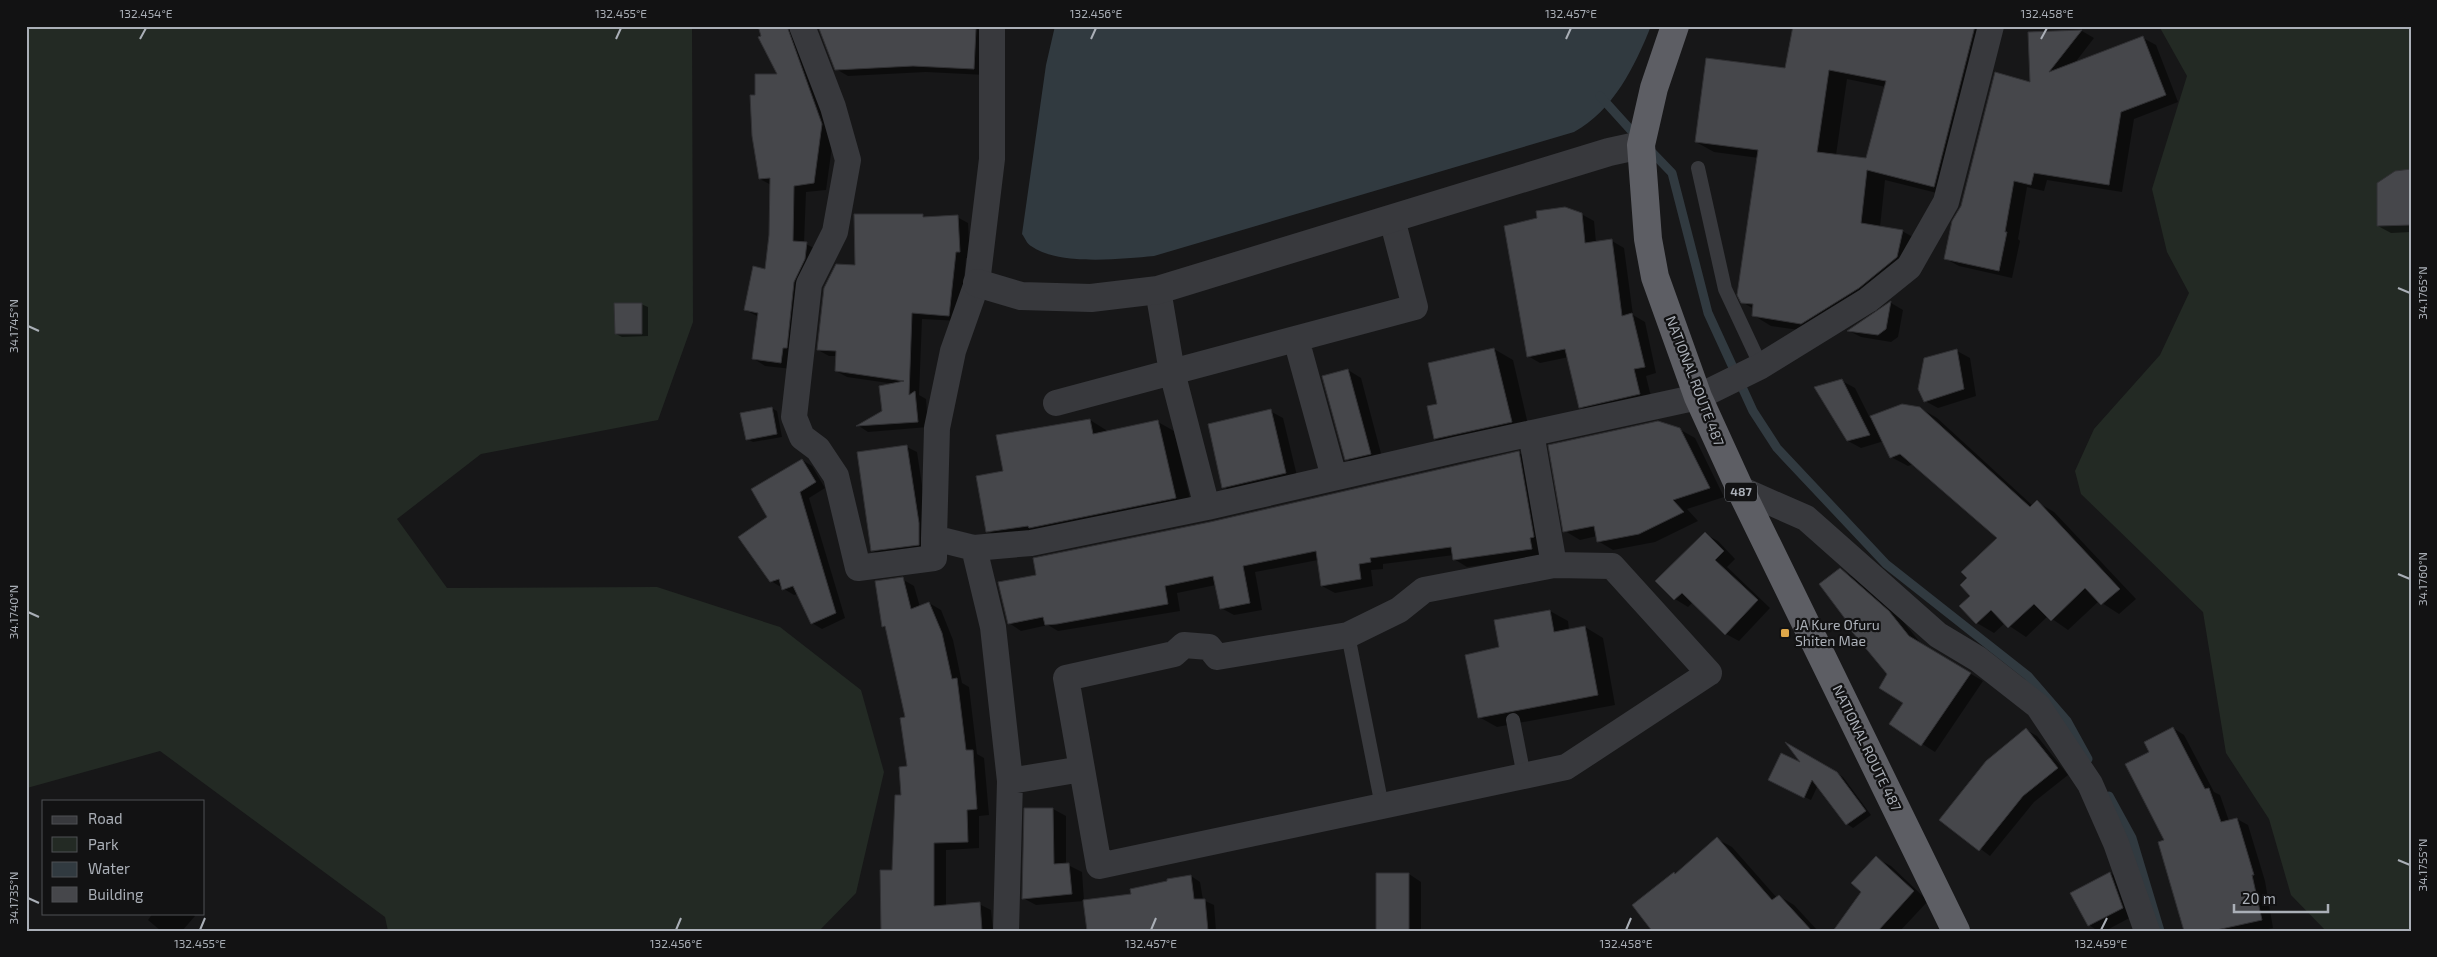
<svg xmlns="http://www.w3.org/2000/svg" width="2437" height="957" viewBox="0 0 2437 957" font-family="'Exo 2',sans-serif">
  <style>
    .green { fill: #232a24 }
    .water { fill: #313a40 }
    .shadow { fill: #0007; fill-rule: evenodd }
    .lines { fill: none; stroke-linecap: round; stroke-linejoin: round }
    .stream { stroke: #313a40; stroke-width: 9 }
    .building { fill: #46474b; stroke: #313134; fill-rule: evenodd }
    .service { stroke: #38393d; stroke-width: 14 }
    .minor { stroke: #38393d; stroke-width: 26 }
    .tertiary { stroke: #38393d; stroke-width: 28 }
    .trunk { stroke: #5d5e64; stroke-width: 28 }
    .ticks { fill: none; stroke: #aaafb7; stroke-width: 2 }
    .poi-dot { fill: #dea749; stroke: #121213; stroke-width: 2 }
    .labels { text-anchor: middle; stroke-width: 4.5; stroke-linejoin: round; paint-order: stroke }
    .shield { fill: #121213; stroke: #7c8086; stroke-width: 1 }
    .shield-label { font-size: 12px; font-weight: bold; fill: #aaafb7 }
    .street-label { font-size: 14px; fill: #aaafb7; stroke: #121213 }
    .poi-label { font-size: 14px; fill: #aaafb7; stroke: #121213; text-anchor: start }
    .neatline { fill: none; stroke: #aaafb7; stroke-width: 2 }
    .ticks-label { font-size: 12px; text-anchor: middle; fill: #aaafb7 }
  </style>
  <rect width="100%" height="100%" fill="#171718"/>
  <path class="green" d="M26,26H692L693,322L658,420L481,454L397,519L447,588L657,587L780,627L861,690L884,772L856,893L819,931H388L385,917L160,751L27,788L26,792Z
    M2159,26H2411V931H2326L2291,895L2269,819L2226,753L2203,612L2081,494L2075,471L2094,429L2160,355L2189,293L2167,252L2152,189L2187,76Z"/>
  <path class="water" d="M1055,26H1651C1635,66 1613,111 1574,132L1154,256C1121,259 1059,266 1031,246C1027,244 1025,238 1022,234L1046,65Z"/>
  <path class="shadow" d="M759,26H801L834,132L826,190L806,192L804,243L818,250L792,369L765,366L754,359L759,317L745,310L766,270L771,235V185L760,179L757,96L779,75Z
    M818,26H990L986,75L926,72L848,76L836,69Z
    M1794,26H1999L1953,197L1885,180L1880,227L1902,231L1920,241L1820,333L1771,326L1753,315L1754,309L1742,302L1759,158L1714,152L1696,142L1786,69ZM1847,79L1886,87L1867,160L1836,155Z
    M2082,31L2094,38L2074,64L2143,38L2156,45L2178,102L2134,119L2122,192L2047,180L2044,191L2027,187L2018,239L2020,241L2012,278L1959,266L1946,259L2032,84L2029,33Z
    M2411,174V232L2391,233L2378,226Z
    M1581,214L1594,221L1596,243L1612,241L1624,248L1633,315L1645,322L1656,373L1646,376L1652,401L1592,414L1580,407L1569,357L1540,363L1528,356Z
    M856,215L923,216L928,218L957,217L968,223L970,258H966L960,321L922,319L919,395L926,399L928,427L868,432L859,426L883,412L895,384L847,377L836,371L837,356H829L818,350L856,267Z
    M1891,303L1903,310L1898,337L1891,342L1861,337L1849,331Z
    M641,304L648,307V336L622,337L616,334Z
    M1494,349L1513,360L1530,433L1454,449L1435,439L1439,405Z
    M1957,351L1970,358L1976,396L1938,408L1925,401Z
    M1348,370L1361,378L1383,461L1359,466L1346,459Z
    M1842,381L1855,388L1870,418L1902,405L1920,408L1937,418L2033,506L2037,502L2054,512L2136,599L2119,614L2099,601L2068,630L2048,616L2026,637L2005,623L1994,633L1977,623L1961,606L1972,596L1968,579L1999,538L1914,464L1908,466L1891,457L1884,441L1861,448L1848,441Z
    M771,408L777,411L782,437L753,442L747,439Z
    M1270,411L1283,418L1298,480L1236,495L1224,487Z
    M1090,420L1106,430L1107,433L1158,422L1174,431L1192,507L1004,540L988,531L1004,472Z
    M1679,429L1695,438L1724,497L1687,509L1698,521L1655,542L1613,550L1598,541L1597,536L1580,540L1565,531Z
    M907,447L917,452L927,518L928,550L882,556L872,550Z
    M1519,453L1531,460L1544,556L1467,567L1454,559V555L1383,564V569L1371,570L1373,586L1335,593L1322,586L1318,560L1255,572L1262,610L1234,615L1221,608L1216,585L1177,593L1180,611L1058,631L1048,625L1021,631L1009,623L1038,576L1210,523Z
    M802,460L812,466L825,488L809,498L845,618L822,629L812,623L798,594L794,595L771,581L769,517Z
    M1705,534L1718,541L1735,559L1727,567L1770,608L1739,641L1726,634L1693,602L1688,607L1675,599L1657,581Z
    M1840,570L1853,577L1902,620L1922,645L1983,681L1935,752L1891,724L1905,703L1889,674L1848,620Z
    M902,579L914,586L920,607L929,603L941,610L953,640L962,683L969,687L977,754L984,758L989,815L979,816V848L946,850V906L979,904L991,910L993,931H882L908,767L906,718L887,628L883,626Z
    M1550,611L1568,621L1569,630L1585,627L1603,638L1615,705L1497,727L1479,717L1501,648Z
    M2173,728L2184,735L2214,792L2220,795L2229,821L2237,819L2248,825L2265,881L2273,928L2258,931H2184L2151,752Z
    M2026,730L2037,736L2068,775L2034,802L1990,856L1941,819Z
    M1789,746L1843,777L1871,815L1853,828L1847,824L1818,785L1811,800L1775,783L1804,766Z
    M1053,809L1066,816V864L1082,872L1084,901L1132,895L1191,876L1200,882L1203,900L1214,905L1216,931H1088L1084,901L1036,905L1023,898Z
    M1717,839L1732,847L1777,898L1779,896L1794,905L1818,931H1654L1675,875Z
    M1876,858L1891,866L1928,901L1900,931H1834L1863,892Z
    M2110,873L2123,880L2135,915L2105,931H2098L2089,925Z
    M1409,874L1421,882V931H1377Z
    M153,913H192L195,916L182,931H161L148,920Z"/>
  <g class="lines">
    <path class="stream" d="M1600,96L1638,138
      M1647,147L1672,173L1708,313L1753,411L1777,448L1886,564L2028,676L2067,721L2088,759
      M2109,796L2132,838L2160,931"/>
  </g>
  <path class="building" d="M758,26H787L822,124L814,183L794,186L793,241L807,242L805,259L794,282L787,348H783L781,363L752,359L758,313L744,310L753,266L765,269L769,235L770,178L759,179L752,136L750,95H755V74H777L758,37L761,36Z
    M818,26H930L976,29L974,69L913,66L835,70Z
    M1793,26H1975L1934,187L1867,170L1861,223L1903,230L1897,257L1859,288L1801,324L1752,316L1753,304L1741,303L1737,295L1758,150L1695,142L1706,58L1785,68ZM1829,70L1886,81L1866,158L1817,152Z
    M2082,30L2049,72L2143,36L2166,95L2121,112L2109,185L2034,173L2031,185L2014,181L2005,232H2007L1999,271L1944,259L1952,221L1961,206L1995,72L2030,82L2028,32Z
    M2411,169V225L2377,226V183L2395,171Z
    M1565,207L1582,213L1585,243L1612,239L1622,316L1632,313L1645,367L1634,369L1640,394L1579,408L1565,349L1527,357L1504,226L1537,218L1536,211Z
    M854,214H923V217L958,215L960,252H956L949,316L912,313L909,395L915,391L918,422L856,426L882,411L879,386L904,381L835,371L836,351L817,350L824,288L836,264L855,265Z
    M1891,301L1886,329L1878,335L1847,331Z
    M614,303H642V334H615Z
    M1494,348L1512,422L1434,439L1427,406L1437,404L1428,363Z
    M1957,349L1964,389L1924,402L1918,389L1924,358Z
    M1348,369L1371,454L1345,460L1322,376Z
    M1842,379L1870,435L1847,441L1814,387Z
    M1902,404L1920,407L2030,507L2037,500L2120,589L2101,605L2085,588L2051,621L2034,604L2008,628L1991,610L1976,624L1959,606L1970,596L1960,585L1967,578L1961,572L1997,538L1900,454L1890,458L1870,416Z
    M772,407L777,434L746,440L740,413Z
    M1271,409L1286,473L1222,488L1208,424Z
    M1090,419L1093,434L1158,420L1176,498L1029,528L1028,526L986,532L976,476L1003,471L996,435Z
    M1658,421L1680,428L1710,488L1673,500L1684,512L1639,534L1597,542L1594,526L1563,532L1548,445Z
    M907,445L919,523V545L871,551L857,452Z
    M1519,451L1534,537L1530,538L1532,549L1453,560L1451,547L1370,558L1371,562L1359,564L1361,579L1321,586L1316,551L1243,566L1250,603L1220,609L1213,576L1165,586L1168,604L1057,624L1045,625L1043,617L1008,624L998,582L1036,575L1033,558L1210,522Z
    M802,459L816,482L800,492L836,613L811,624L793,586L782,590L779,579L770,582L738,537L767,517L751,489Z
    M1705,532L1724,551L1715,560L1758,600L1725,635L1682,593L1674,600L1655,581Z
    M1840,568L1889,611L1909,636L1971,673L1921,746L1889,724L1903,703L1879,688L1887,674L1844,622L1846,620L1819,584Z
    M903,577L911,609L929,602L942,633L952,679L957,678L966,750H973L977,809L967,810L968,842L934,843V906L980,902L982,931H881L880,870H892L895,795H901L899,767L907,766L900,718L905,717L885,626L882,627L875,581Z
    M1550,610L1554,632L1585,626L1598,695L1478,718L1465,655L1499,647L1494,620Z
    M2173,727L2205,789L2209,788L2221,822L2237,818L2254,875H2252L2262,920L2212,931H2184L2158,842L2164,840L2125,764L2149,752L2144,742Z
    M2026,728L2058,768L2023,796L1979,851L1939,820L1986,761Z
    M1785,742L1837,772L1866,811L1846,825L1812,780L1804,798L1768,780L1781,753L1800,762Z
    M1024,808H1053L1054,864L1069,863L1072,894L1022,899Z
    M1717,837L1772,900L1779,895L1812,931H1652L1632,905L1674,872L1675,874Z
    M1876,856L1914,891L1878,931H1833L1861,892L1851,883Z
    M2110,872L2123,908L2088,926L2070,893Z
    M1376,873H1409V931H1376Z
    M1191,875L1194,899H1205L1208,931H1087L1083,900L1131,894L1130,889L1167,881V879Z"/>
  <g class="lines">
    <path class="service" d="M1698,168L1725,289L1761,366
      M1348,635L1382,806
      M1513,720L1524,776"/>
    <path class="minor" d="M802,26L833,107L848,160L835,232L809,284L794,417L802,437L818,449L836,476L858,568L934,558V538
      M992,26V159L977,283L953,351L937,428L934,538L974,548L993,627L1010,781L1006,931
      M1158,290L1172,372L1207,507
      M1296,339L1334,477
      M1056,403L1415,307L1392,219
      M1531,433L1554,565L1612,566L1709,673L1566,767L1099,866L1066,678L1174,654L1184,645L1209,647L1217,657L1348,635L1399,610L1424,590L1554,565
      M1740,489L1806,518L1938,635L1978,659L2038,706L2090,784L2116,843L2147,931
      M974,548L1031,543L1207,507L1459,449L1698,397L1761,366L1868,300L1909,267L1946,202L1991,26
      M1010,781L1082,769"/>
    <path class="tertiary" d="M977,283L1021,296L1091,298L1158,290L1609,152L1641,145"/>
    <path class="trunk" d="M1675,26L1654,88L1641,145L1648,239L1655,277L1698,397L1740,489L1956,931"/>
  </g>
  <path class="ticks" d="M140,39L146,28M616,39L621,28M1091,39L1096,28M1566,39L1571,28M2041,39L2047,28M2398,288L2410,293M28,326L39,331M2398,574L2410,579M28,612L39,617M2398,860L2410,865M28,898L39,903M200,930L205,918M676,930L681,918M1151,930L1156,918M1626,930L1631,918M2101,930L2107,918"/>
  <rect class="poi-dot" x="1780" y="628" width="10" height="10" rx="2.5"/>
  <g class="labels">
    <rect class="shield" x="1725" y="482.5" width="32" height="19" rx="4"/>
    <g class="shield-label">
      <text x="1741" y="496">487</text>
    </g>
    <g class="street-label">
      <text transform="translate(1695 381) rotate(69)" y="5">NATIONAL ROUTE 487</text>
      <text transform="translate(1867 748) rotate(64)" y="5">NATIONAL ROUTE 487</text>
    </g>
    <g class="poi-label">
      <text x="1795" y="630">JA Kure Ofuru<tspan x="1795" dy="16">Shiten Mae</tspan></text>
    </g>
  </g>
  <rect width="2437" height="957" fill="none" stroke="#121213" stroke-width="55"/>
  <rect x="42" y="800" width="162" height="115" fill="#121213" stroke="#4f5155"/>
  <rect x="52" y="816" width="25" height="8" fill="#38393d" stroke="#4f5155"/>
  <text x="88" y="824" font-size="15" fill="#aaafb7">Road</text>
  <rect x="52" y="837" width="25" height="15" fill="#232a24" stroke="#4f5155"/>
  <text x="88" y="850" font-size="15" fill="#aaafb7">Park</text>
  <rect x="52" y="862" width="25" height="15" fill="#313a40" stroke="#4f5155"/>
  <text x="88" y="874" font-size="15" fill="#aaafb7">Water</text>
  <rect x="52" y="887" width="25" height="15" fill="#46474b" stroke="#4f5155"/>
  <text x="88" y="900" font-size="15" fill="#aaafb7">Building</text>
  <path d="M2234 904v8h94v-8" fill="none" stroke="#aaafb7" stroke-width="2.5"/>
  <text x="2242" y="904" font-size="15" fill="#aaafb7" stroke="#121213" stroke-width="4" paint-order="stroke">20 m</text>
  <rect x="28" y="28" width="2382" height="902" class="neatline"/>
  <g class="ticks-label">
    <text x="146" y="18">132.454°E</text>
    <text x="621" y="18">132.455°E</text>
    <text x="1096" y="18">132.456°E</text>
    <text x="1571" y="18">132.457°E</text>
    <text x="2047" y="18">132.458°E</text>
    <text transform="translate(2423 293) rotate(-90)" y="4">34.1765°N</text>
    <text transform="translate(14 326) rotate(-90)" y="4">34.1745°N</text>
    <text transform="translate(2423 579) rotate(-90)" y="4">34.1760°N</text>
    <text transform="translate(14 612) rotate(-90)" y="4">34.1740°N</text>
    <text transform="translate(2423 865) rotate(-90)" y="4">34.1755°N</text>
    <text transform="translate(14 898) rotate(-90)" y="4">34.1735°N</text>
    <text x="200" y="948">132.455°E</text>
    <text x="676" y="948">132.456°E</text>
    <text x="1151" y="948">132.457°E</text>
    <text x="1626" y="948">132.458°E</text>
    <text x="2101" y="948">132.459°E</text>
  </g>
</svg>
